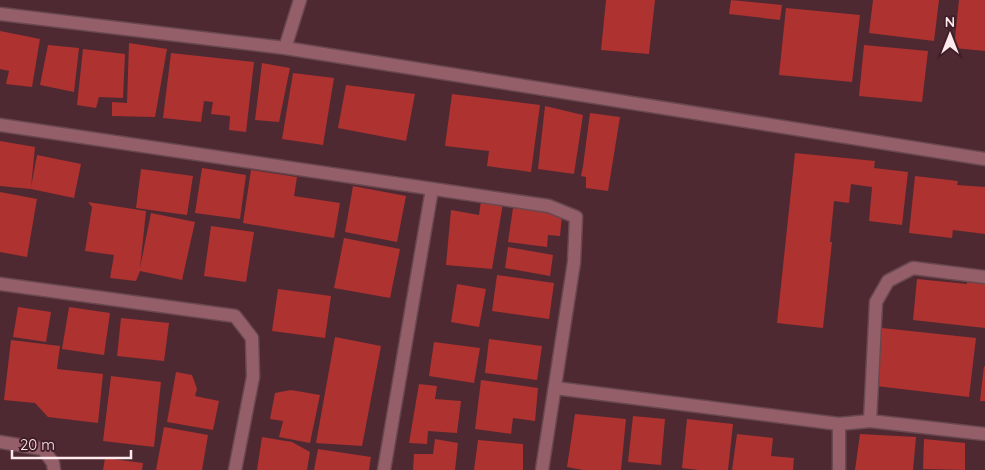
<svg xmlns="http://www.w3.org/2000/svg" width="985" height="470" viewBox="0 0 985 470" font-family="Quicksand,sans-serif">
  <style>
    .building { fill: #ae322f }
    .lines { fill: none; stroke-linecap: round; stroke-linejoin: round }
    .minor-casing { stroke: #6a4850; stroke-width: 15 }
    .minor { stroke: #955f6a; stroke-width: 12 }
  </style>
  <rect width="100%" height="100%" fill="#4e2932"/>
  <path class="building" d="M606,0H655L649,54L601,50Z
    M731,0L782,5L780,20L729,14Z
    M873,0H939L934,41L869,33Z
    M959,0H985V51L954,48Z
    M786,8L860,15L852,82L779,75Z
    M0,31L40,39L32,87L6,84L9,71L0,69Z
    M129,43L167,49L155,117L112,116V102L127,103Z
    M48,45L79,48L74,92L40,85Z
    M864,45L928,51L922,102L859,96Z
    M83,49L125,54L123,98L99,97L96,108L77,105Z
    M171,53L254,62L246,132L229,130L230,116L211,114L213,102L204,101L201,122L163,118Z
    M262,63L290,68L279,122L255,120Z
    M293,73L334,78L323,145L282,139Z
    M346,85L415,94L406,141L338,128Z
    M452,94L540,105L531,172L487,166L489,151L445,146Z
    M545,106L583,115L574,174L538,169Z
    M590,113L620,117L608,191L586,188V177L581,176L583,166Z
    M0,141L35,147L31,187L37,155L81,164L74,198L31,189L0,186Z
    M795,153L875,161L874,168L908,172L902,225L869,221L872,187L851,184L849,203L834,201L830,242H832L823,328L777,323Z
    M202,168L246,175L240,219L195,213Z
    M141,169L193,176L187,215L136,208Z
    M251,170L297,177L294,196L340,203L334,238L243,223Z
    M915,176L958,181L957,185L985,187V234L953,230L952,238L909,233Z
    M353,186L406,196L397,242L345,232Z
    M0,192L37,199L27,257L0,252Z
    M481,201L503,203L492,269L446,265L451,210L479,215Z
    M88,202L146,211L140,268L151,213L195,222L182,280L140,271L136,281L110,278L114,255L85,251L92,207Z
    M513,208L562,214L560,236L548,235L547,247L508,242Z
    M211,226L254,232L246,282L204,276Z
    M344,238L400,249L390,298L334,288Z
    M508,247L553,255L550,276L505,268Z
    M497,275L554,283L549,319L492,311Z
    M917,279L967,284V282L985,284V328L913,320Z
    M457,284L486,289L479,327L451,322Z
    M278,289L331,296L325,338L272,331Z
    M18,307L51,312L46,342L13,337Z
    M69,307L110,313L104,355L62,349Z
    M121,318L169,323L164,361L117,356Z
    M882,328L976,338L969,397L876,386Z
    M335,337L381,346L362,446L316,443Z
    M489,339L542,346L537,380L485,373Z
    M11,340L60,346L57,369L103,374L98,423L48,417L35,403L4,400Z
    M434,342L480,348L474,383L429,376Z
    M984,366L985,367V401H980Z
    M176,372L192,375L197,389L195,396L219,401L213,430L167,422Z
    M111,376L161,382L154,447L103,441Z
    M481,380L538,388L535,421L513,418L511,434L475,429Z
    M419,384L437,386L435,399L461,401L457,433L428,431L427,444L409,443Z
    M291,390L320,395L310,443L279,437L283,421L270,419L275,393Z
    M575,414L626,419L621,470H583L567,467Z
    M633,416L665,419L661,465L628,462Z
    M687,419L733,424L728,470H699L682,468Z
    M164,427L208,435L202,470H156Z
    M737,434L773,438L771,456L794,458L793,470H732Z
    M860,434L916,437L913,470H855Z
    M262,437L292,442L310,452L307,470H257Z
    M435,439L458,443L455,470H413L414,454H433Z
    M924,439L965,443V470L923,469Z
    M478,440L523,444V470H474Z
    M318,449L371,457L369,470H314Z
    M105,458L143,463L142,470H103Z"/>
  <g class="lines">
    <defs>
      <path id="minor" d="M0,14L285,48L985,159
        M285,48L300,0
        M0,125L549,206L576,217L574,262L542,470
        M0,284L235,316L252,338L253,377L235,470
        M555,388L839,424
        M870,421L985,434
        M0,442L43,449L53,463L54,470
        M384,470L432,189
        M839,470V424L870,421L876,302L888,281L913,268L985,277"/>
    </defs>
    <use href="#minor" class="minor-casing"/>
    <use href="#minor" class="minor"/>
  </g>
  <g transform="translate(950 35)" stroke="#421f28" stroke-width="4" paint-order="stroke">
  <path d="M0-4L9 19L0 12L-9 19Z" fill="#fdeaed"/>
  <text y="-8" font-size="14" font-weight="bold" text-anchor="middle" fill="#fdeaed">N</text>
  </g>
  <path d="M12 450v8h119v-8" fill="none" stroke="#fdeaed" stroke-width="2.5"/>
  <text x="20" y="450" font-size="15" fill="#fdeaed" stroke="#421f28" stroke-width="4" paint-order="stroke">20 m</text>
</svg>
